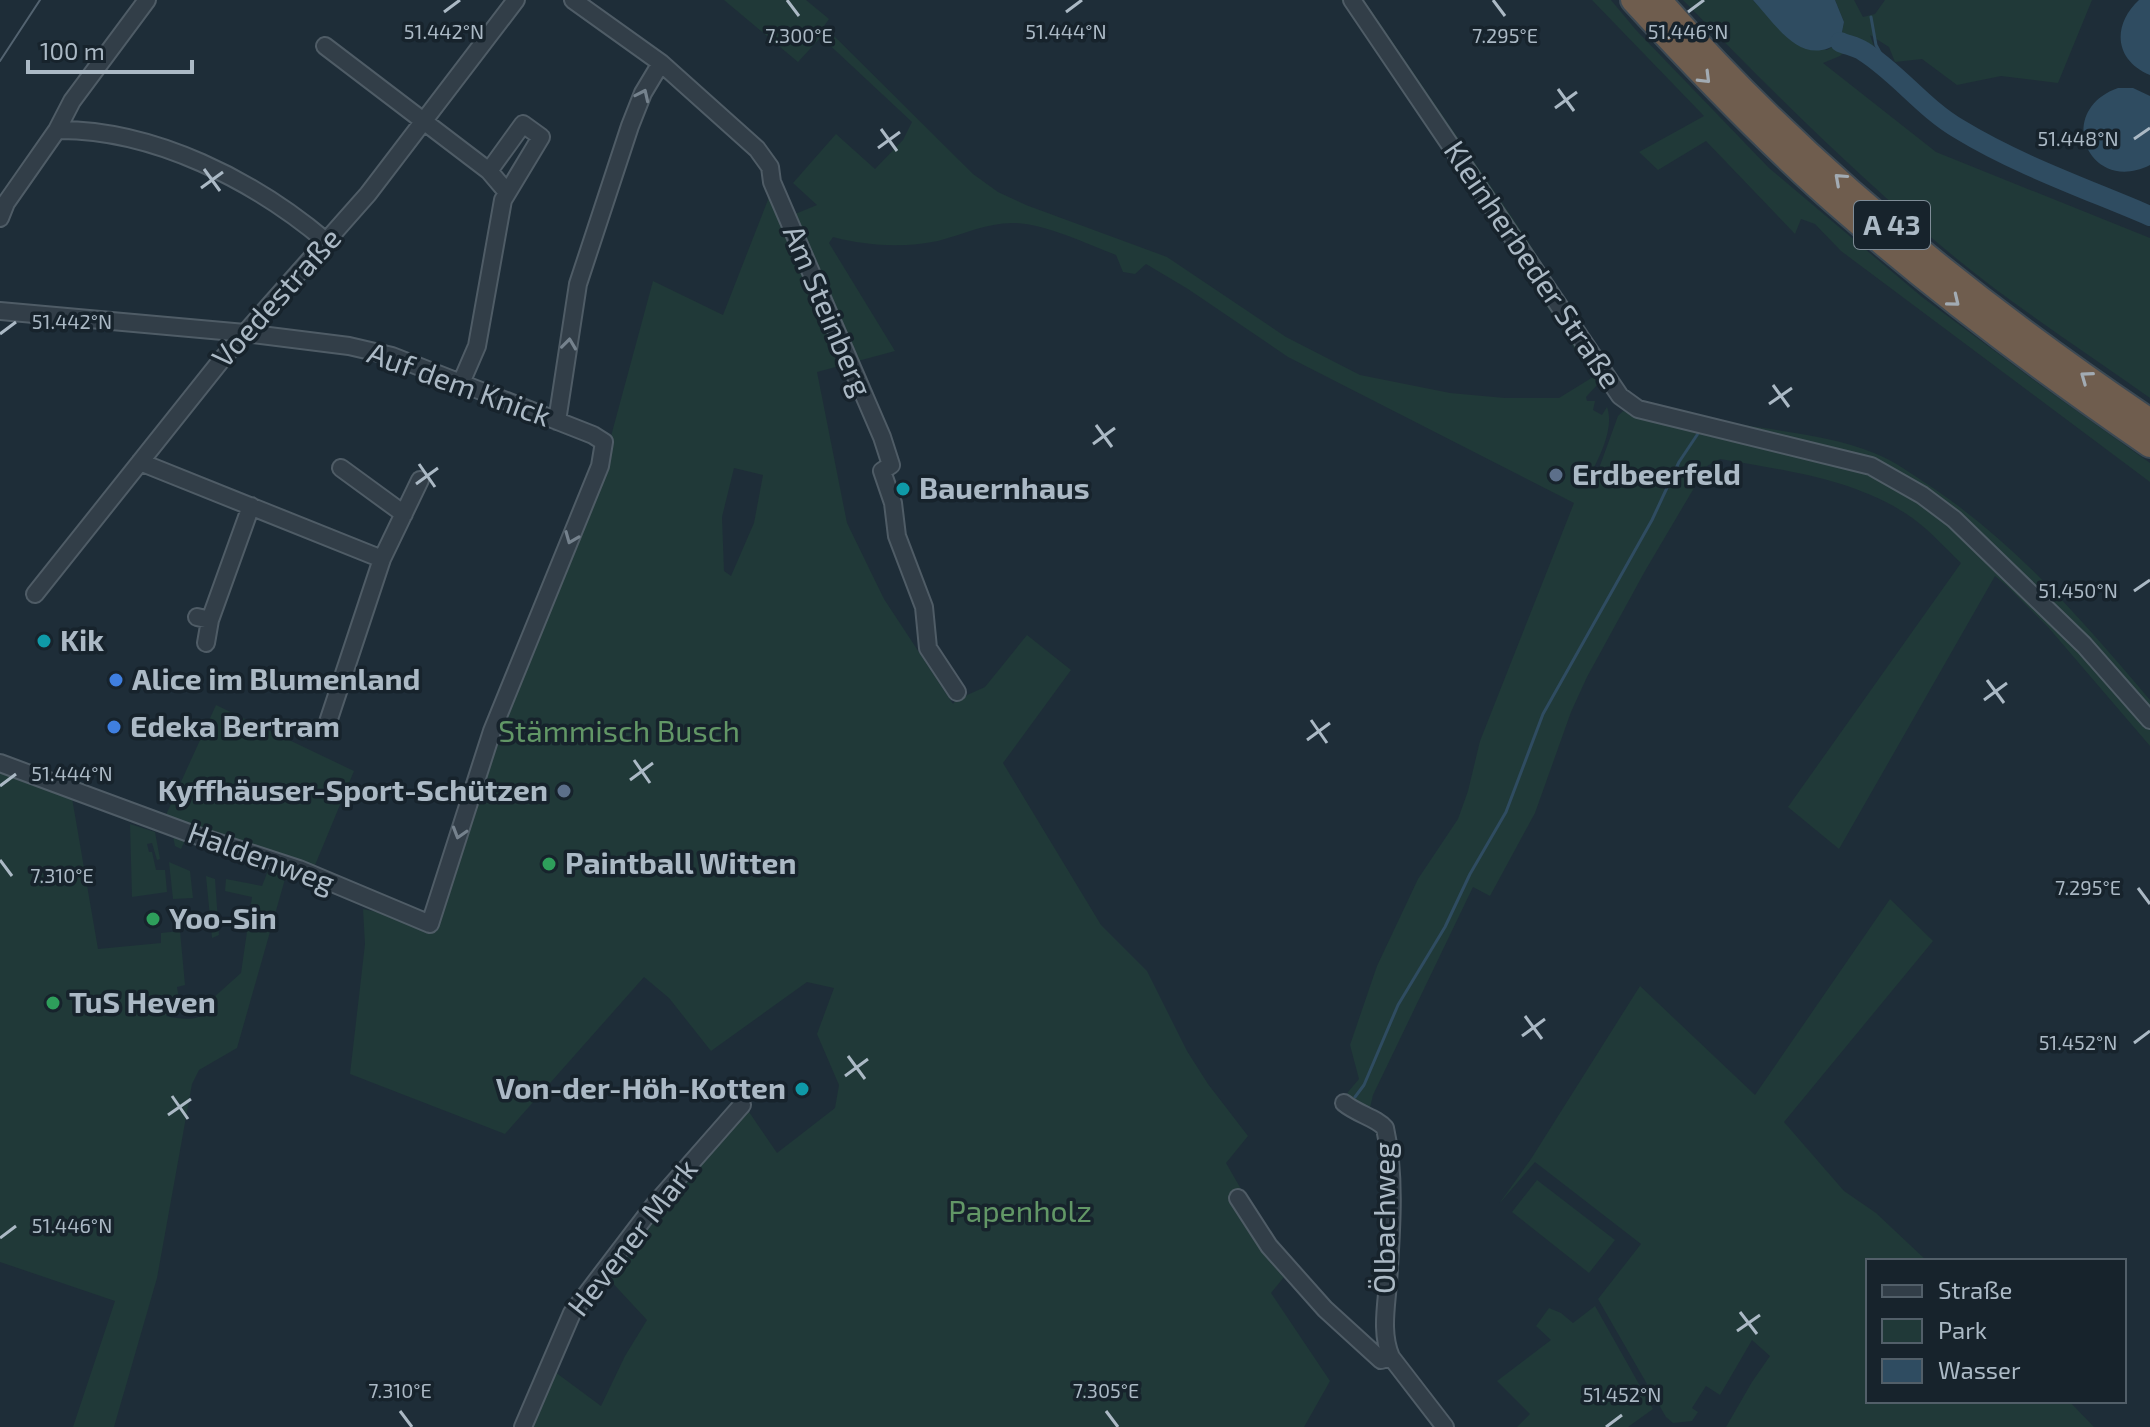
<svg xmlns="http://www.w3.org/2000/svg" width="2150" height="1427" viewBox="0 0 2150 1427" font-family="'Exo 2',sans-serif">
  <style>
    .green { fill: #203938; fill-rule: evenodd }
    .water { fill: #2f4c61 }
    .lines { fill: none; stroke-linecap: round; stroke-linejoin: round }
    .stream { stroke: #2f4c61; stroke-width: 3 }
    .river { stroke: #2f4c61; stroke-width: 20 }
    .minor-casing { stroke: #4f5c66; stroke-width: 20 }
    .highway-casing { stroke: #3c4953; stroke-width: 28 }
    .minor { stroke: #323e48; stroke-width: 16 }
    .highway { stroke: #6f5d4e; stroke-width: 24 }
    .tram { stroke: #536370; stroke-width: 2 }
    .oneway { stroke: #a2abb3 }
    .oneway2 { stroke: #75828d }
    .ticks { fill: none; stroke: #abb9c5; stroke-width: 3 }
    .service-dot { fill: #5c6f8a; stroke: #17232c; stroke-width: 3 }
    .culture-dot { fill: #0f9aa8; stroke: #17232c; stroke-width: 3 }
    .shop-dot { fill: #3f7fe0; stroke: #17232c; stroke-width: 3 }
    .leisure-dot { fill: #2e9e5b; stroke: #17232c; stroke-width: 3 }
    .labels { text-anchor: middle; stroke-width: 7; stroke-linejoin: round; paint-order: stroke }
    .shield { fill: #17232c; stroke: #7f8c97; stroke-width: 2 }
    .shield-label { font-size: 28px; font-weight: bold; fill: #abb9c5 }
    .street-label { font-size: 30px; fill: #abb9c5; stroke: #17232c }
    .poi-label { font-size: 30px; font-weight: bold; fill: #abb9c5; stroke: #17232c; text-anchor: start }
    .park-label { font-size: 30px; fill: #629766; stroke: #17232c }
    .ticks-label { font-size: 20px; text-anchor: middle; fill: #abb9c5; stroke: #17232c; stroke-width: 7; stroke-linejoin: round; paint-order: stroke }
  </style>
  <rect width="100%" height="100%" fill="#1e2d38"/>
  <path class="green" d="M724,0H806L829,19L824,26L973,174L998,192L1026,205L1167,257L1286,337L1360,375L1450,393L1505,398H1559L1593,377L1455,166L1341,0H1364L1518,226L1609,368L1599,376L1598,384L1586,397L1587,401H1595L1593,410L1602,415L1607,407C1615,429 1598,460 1588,479L1594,482L1618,416L1623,411L1715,435L1731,423C1778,431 1830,435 1874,453C1893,460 1910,473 1927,484C2014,541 2083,621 2150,700V746L2048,627L2006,585L1995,576L1839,849L1788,807L1961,563C1943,546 1926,526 1905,513C1850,478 1782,470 1720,459L1707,466L1645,571L1587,677L1571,712L1535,813L1490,896L1473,887L1373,1095L1369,1112L1348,1099V1092L1359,1079L1350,1045L1377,966L1418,879L1458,819L1468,791L1480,741L1574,503L1288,357L1188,289L1146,264L1135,274L1123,272L1116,255C1087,244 1046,224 1016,223C988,222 964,234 938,241C904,248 867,246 833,237L829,243L895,351L817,372L847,523L884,599L953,704L956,700L985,687L1027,635L1071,670L1003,763L1101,925L1147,971L1187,1051L1208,1084L1248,1136L1226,1163L1271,1241L1293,1266L1271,1293L1330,1381L1304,1427H517L557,1330L575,1295L614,1243L735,1104L743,1096L747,1109L777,1153L835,1108L839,1085L817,1034L834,988L807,982L711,1051L669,998L644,977L505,1134L350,1074L365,944L363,909L434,924L511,690L604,462L653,281L723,315L771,192L783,219L817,205L793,183L836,134L875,169L903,140L912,122L821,37L798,62ZM734,468L763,475L754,523L731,576L724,571L722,517ZM607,1277L647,1320L625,1356L601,1406L547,1366L587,1289Z
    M1592,0H1611L1636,30L1769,168L1922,297L2039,384L2150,463V482L1841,251L1815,224L1801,219L1795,234L1706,141L1658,170L1639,152L1704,116Z
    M1683,0H1753L1790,40L1827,50L1840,42L1844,22L1835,0H1854L1863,17L1875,14L1885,0H2092L2058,83L2001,76L1957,85L1922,59L1895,62L1889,47L1870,35L1877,55L1855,41L1840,56L1823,63L1936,152L2150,238V398C2086,352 2018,309 1957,259C1860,179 1771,90 1683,0Z
    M216,705L354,771L313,870L165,817Z
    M0,771L72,798L98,949L161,943V933L180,931L185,985L177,987L179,999L199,998L192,1008L171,1007L166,1016C185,1020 196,1021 213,1010L212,999L241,973L252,897L225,891L226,879L262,886L269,868L185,840L181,849L175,846L172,832L287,872L237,1048L199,1070L192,1084L157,1278L114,1427H73L115,1301L0,1262Z
    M130,824L155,832L160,859L157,860L152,843L147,844L149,852H152L156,870H165L167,892L132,897Z
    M169,862L190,871L193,898L173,899Z
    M206,876L215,879L219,935L212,938Z
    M1890,899L1933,941L1784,1122L1844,1191L1876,1213L1927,1261H1868V1401H2069L2094,1427H1726L1752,1382L1770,1356L1752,1340L1720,1395L1706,1386L1692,1408L1698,1412L1692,1421L1673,1423L1666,1417L1598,1299L1641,1244L1535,1162L1499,1204L1531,1159L1640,986L1755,1095Z
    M1537,1180L1615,1240L1589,1273L1512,1212Z
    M1595,1306L1653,1409L1628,1427H1517L1530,1414L1497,1381L1551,1340L1536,1326L1549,1308L1561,1313L1573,1323Z"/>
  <path class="water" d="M1753,0H1835L1844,22L1840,42C1802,69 1777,26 1753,0Z
    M2139,0H2150V75C2114,60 2112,25 2139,0Z
    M2118,88H2133L2150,96V165C2089,196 2053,111 2118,88Z"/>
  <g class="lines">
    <path class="stream" d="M1871,17L1876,45L1890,71
      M1355,1097L1364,1085L1398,1005L1445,927L1470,874L1506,812L1543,714L1652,520L1679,462L1699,432"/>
    <path class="river" d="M1840,42C1847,45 1857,47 1863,51C1898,73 1923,108 1959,129C2018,165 2087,189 2150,216"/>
    <defs>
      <path id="minor" d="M573,0L661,63L757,149L770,167L772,182L882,437L891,465L882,471L893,503L897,536L924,607L928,648L957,692
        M1352,0L1620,396L1638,409L1871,466L1922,495L1954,519L2084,645L2150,720
        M325,46L489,171L506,191
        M57,130C154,129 255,181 327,242
        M0,218L6,203L57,130L72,101L147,0
        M0,311L245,333L349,346L392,356L593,435L604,442L600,466L492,731L430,924L299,869L189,833L0,763
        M461,383L477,346L503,200L541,137L523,124L489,171
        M557,421L578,284L630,126L643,93L661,63
        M140,462L382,559L326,728
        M341,468L404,514
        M382,559L420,480
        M35,594L223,358L368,194L516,0
        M197,617L210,620L206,643
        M210,620L251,506
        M1344,1103C1357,1114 1377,1118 1385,1128C1396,1177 1391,1234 1388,1283C1386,1308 1381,1334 1391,1357L1445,1427
        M1238,1198L1269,1246L1325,1309L1381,1360L1391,1357
        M523,1427L572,1313L655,1204L742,1105"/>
      <path id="highway" d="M1633,0C1700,73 1770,146 1845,211C1941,295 2044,372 2150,445
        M1659,0C1800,162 1972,301 2150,421"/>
    </defs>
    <use href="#minor" class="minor-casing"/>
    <use href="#highway" class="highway-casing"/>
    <use href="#minor" class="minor"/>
    <use href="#highway" class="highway"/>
    <path class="tram" d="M0,61L40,0"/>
  </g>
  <defs><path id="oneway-chevron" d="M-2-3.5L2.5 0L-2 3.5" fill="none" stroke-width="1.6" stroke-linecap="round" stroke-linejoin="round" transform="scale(2)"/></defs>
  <g class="oneway">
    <use href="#oneway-chevron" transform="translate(1705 78) rotate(45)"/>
    <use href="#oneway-chevron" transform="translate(1840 179) rotate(-138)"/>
    <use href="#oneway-chevron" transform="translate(1954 301) rotate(39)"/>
    <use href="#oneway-chevron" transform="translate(2086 377) rotate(-144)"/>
  </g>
  <g class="oneway2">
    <use href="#oneway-chevron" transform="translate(643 95) rotate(-65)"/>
    <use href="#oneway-chevron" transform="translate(569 344) rotate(-83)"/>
    <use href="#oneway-chevron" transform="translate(571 538) rotate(112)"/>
    <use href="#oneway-chevron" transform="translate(459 833) rotate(107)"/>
  </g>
  <path class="ticks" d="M787,0L799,16M1493,0L1505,16M444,12L460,0M1066,12L1082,0M1688,12L1704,0M1558,89L1574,111M1555,108L1577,92M881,129L897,151M2134,139L2150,128M878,148L900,132M204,169L220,191M201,188L223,172M0,334L16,322M1773,385L1789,407M1769,404L1792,388M1096,425L1112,447M1093,444L1115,428M419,464L435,487M416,484L438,468M2134,591L2150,580M1987,680L2004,703M1984,700L2007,683M1311,720L1327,743M1307,740L1330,723M634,760L650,783M630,780L653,763M0,786L16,774M0,860L12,876M2138,888L2150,904M1525,1016L1542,1039M1522,1036L1545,1019M2134,1043L2150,1031M848,1056L865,1079M845,1076L868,1059M172,1096L188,1119M168,1115L191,1099M0,1238L16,1226M1740,1312L1757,1334M1737,1331L1760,1315M400,1411L412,1427M1106,1411L1118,1427M1606,1427L1622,1415"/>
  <g class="service-dot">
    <circle cx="1556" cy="475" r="8"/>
    <circle cx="564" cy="791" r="8"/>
  </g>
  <g class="culture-dot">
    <circle cx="903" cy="489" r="8"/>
    <circle cx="44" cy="641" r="8"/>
    <circle cx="802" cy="1089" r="8"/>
  </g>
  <g class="shop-dot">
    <circle cx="116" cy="680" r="8"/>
    <circle cx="114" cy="727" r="8"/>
  </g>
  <g class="leisure-dot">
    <circle cx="549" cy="864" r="8"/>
    <circle cx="153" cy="919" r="8"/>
    <circle cx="53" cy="1003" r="8"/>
  </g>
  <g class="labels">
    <rect class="shield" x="1854" y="201" width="76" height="48" rx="6"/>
    <g class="shield-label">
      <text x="1892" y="235">A 43</text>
    </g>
    <g class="street-label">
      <text transform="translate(1532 265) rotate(56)" y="10">Kleinherbeder Straße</text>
      <text transform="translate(277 298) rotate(-48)" y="10">Voedestraße</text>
      <text transform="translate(827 311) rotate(67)" y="10">Am Steinberg</text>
      <text transform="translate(459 385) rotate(20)" y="10">Auf dem Knick</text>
      <text transform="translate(261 858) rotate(20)" y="10">Haldenweg</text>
      <text transform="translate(1385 1218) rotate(-90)" y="10">Ölbachweg</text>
      <text transform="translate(633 1238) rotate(-52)" y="10">Hevener Mark</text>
    </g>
    <g class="poi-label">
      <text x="1572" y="485">Erdbeerfeld</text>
      <text x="919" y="499">Bauernhaus</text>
      <text x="60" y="651">Kik</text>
      <text x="132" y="690">Alice im Blumenland</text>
      <text x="130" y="737">Edeka Bertram</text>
      <text x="548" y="801" text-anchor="end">Kyffhäuser-Sport-Schützen</text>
      <text x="565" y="874">Paintball Witten</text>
      <text x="169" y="929">Yoo-Sin</text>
      <text x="69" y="1013">TuS Heven</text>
      <text x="786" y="1099" text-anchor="end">Von-der-Höh-Kotten</text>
    </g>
    <g class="park-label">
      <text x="619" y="742">Stämmisch Busch</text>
      <text x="1020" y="1222">Papenholz</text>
    </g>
  </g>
  <g class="ticks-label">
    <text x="444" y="39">51.442°N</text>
    <text x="1066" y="39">51.444°N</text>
    <text x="1688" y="39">51.446°N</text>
    <text x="799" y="43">7.300°E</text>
    <text x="1505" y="43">7.295°E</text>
    <text x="2078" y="146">51.448°N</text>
    <text x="72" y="329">51.442°N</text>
    <text x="2078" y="598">51.450°N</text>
    <text x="72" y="781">51.444°N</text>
    <text x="62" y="883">7.310°E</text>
    <text x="2088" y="895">7.295°E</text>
    <text x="2078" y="1050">51.452°N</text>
    <text x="72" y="1233">51.446°N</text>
    <text x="400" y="1398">7.310°E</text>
    <text x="1106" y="1398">7.305°E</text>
    <text x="1622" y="1402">51.452°N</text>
  </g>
  <rect x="1866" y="1259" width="260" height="144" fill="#17232c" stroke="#525f69" stroke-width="2"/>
  <rect x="1882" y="1285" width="40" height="12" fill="#323e48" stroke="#525f69" stroke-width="2"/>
  <text x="1938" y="1299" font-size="24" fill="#abb9c5">Straße</text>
  <rect x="1882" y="1319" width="40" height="24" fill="#203938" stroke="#525f69" stroke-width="2"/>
  <text x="1938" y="1339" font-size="24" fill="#abb9c5">Park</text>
  <rect x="1882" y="1359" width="40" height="24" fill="#2f4c61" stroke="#525f69" stroke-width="2"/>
  <text x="1938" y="1379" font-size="24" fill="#abb9c5">Wasser</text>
  <path d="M28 60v12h164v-12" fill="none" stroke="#abb9c5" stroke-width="4"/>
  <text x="40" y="60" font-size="24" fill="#abb9c5" stroke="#17232c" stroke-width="6" paint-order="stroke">100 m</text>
</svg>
